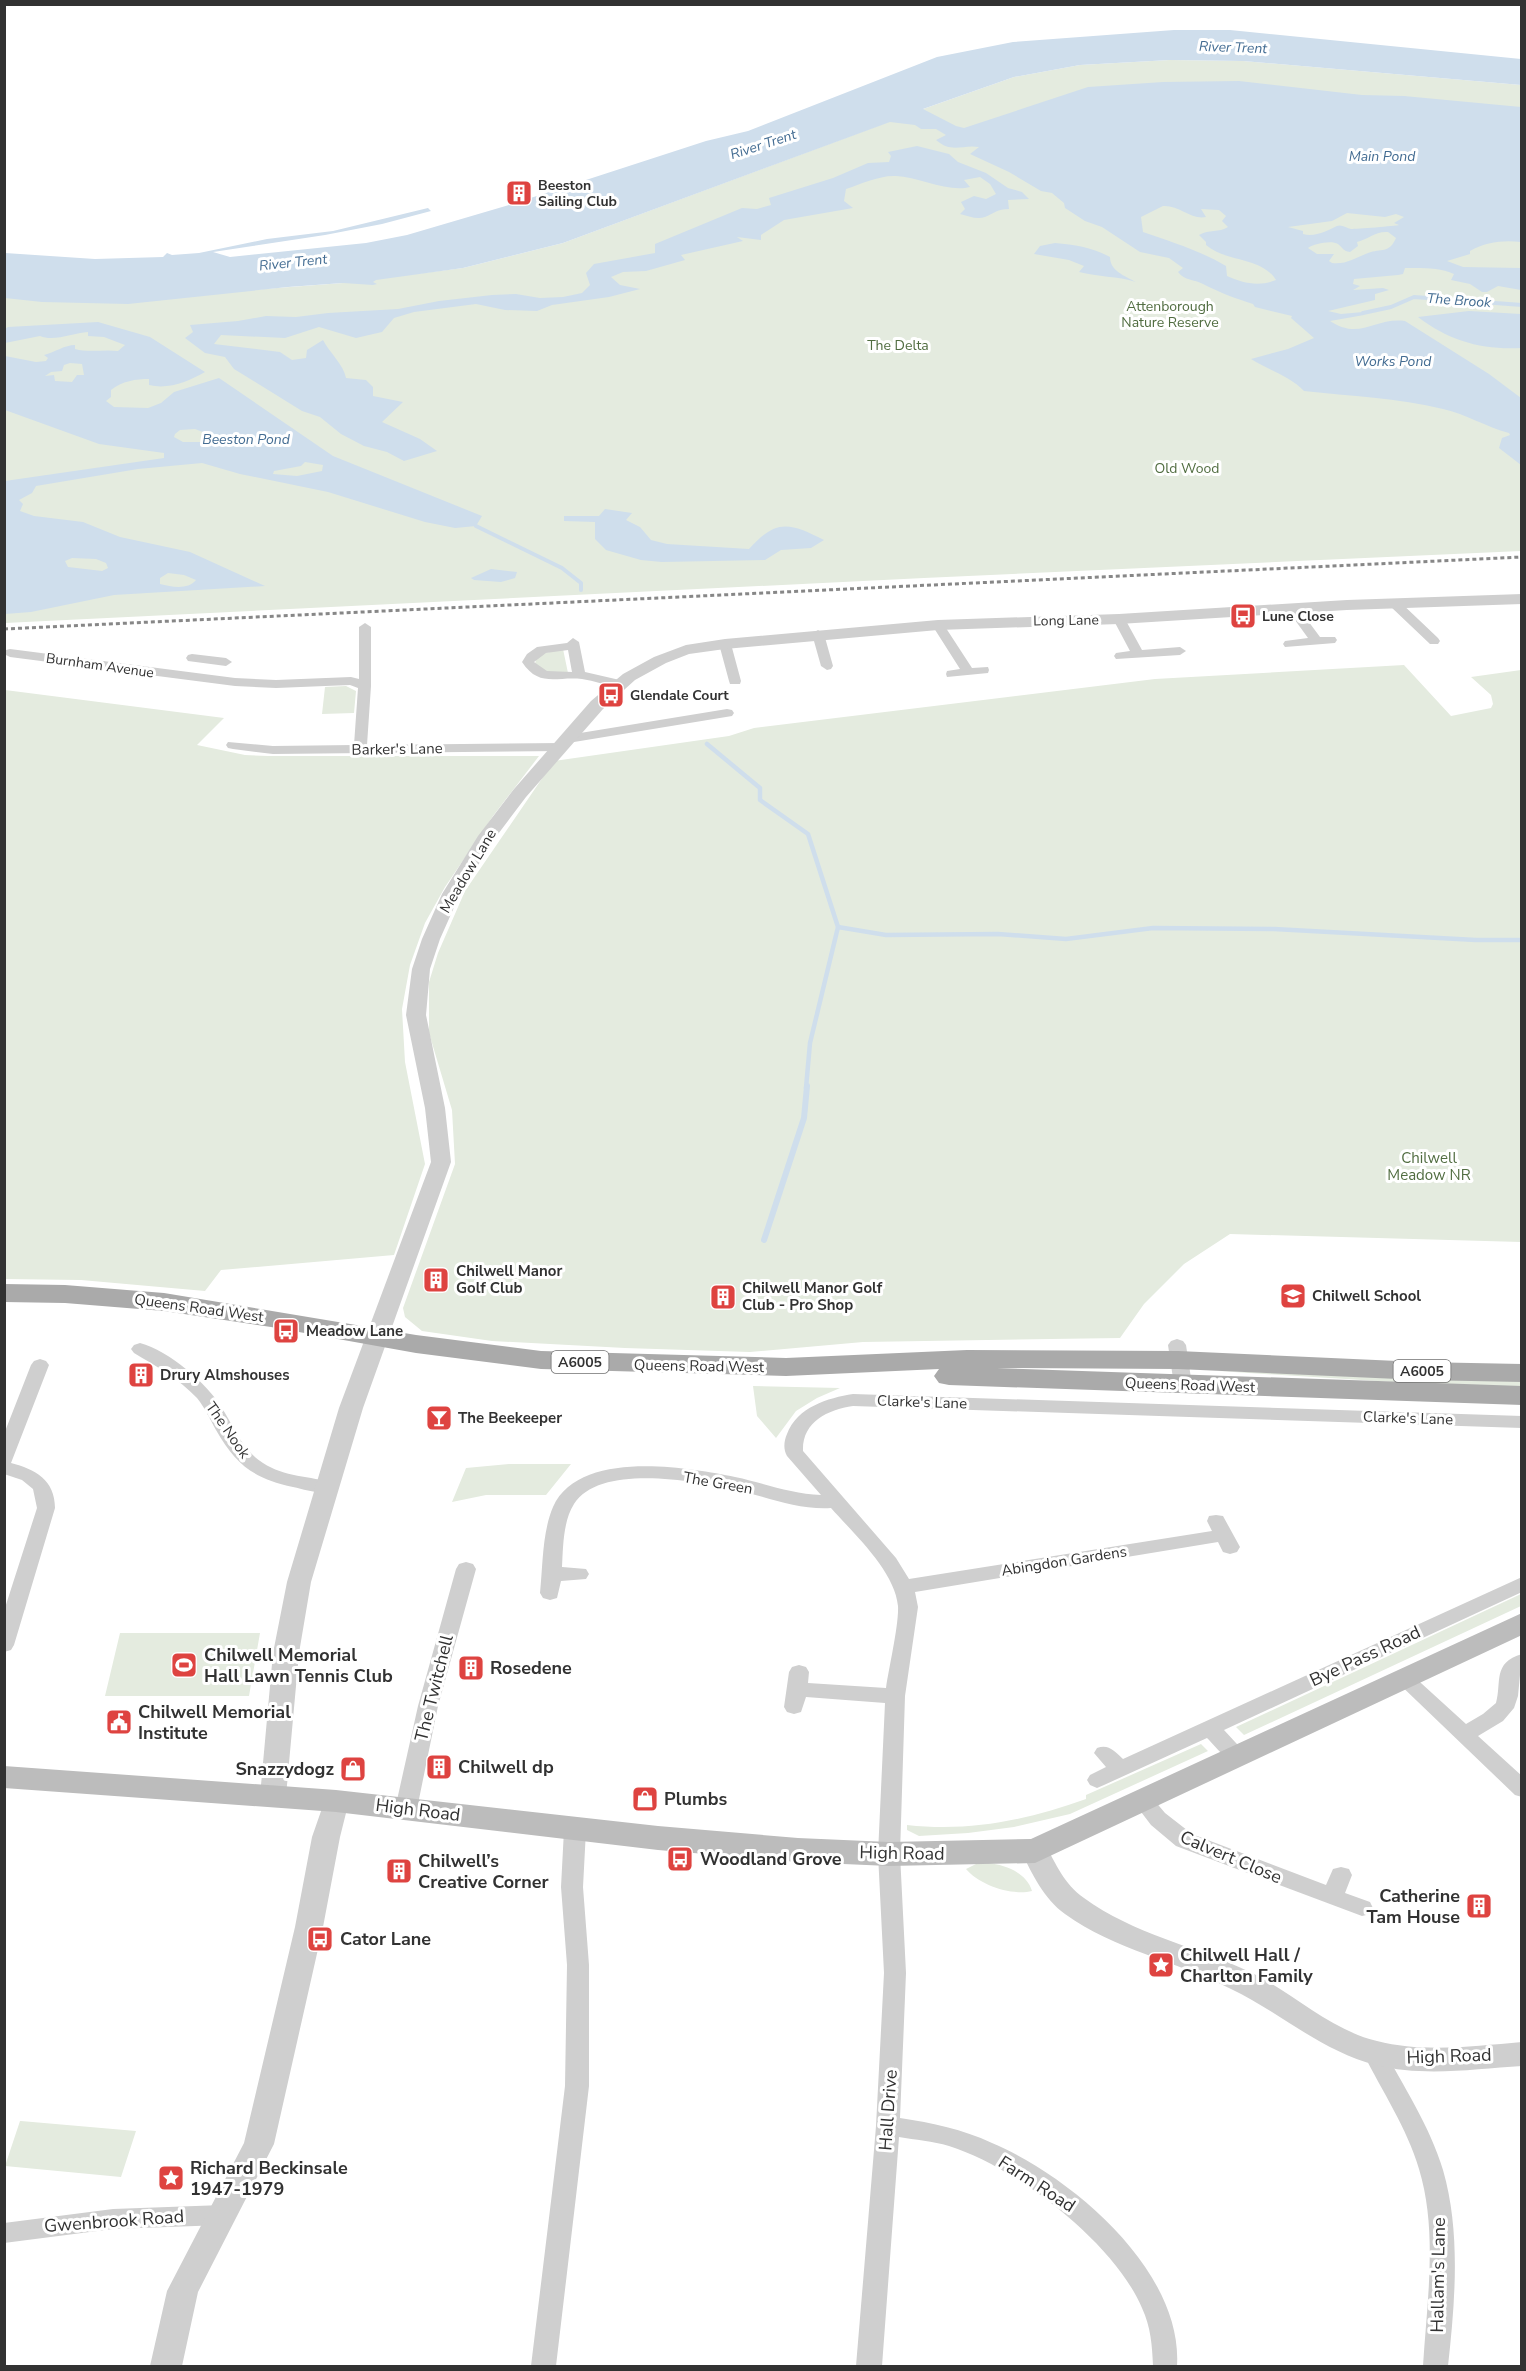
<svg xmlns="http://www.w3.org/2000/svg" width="1526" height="2371" viewBox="0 0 1526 2371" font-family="'Nunito Sans',sans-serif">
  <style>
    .green { fill: #e4ebdf }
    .water { fill: #cfdeec; fill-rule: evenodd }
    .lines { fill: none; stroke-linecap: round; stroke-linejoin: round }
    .stream-far2 { stroke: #cfdeec; stroke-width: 4 }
    .stream-far1 { stroke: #cfdeec; stroke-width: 4.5 }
    .stream { stroke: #cfdeec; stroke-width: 6 }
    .minor { fill: #cfcfcf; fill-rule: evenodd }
    .tertiary { fill: #cfcfcf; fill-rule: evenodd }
    .secondary { fill: #bcbcbc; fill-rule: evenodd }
    .primary { fill: #aaa; fill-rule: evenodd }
    .rail { stroke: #878787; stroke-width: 3; stroke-dasharray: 4 3; stroke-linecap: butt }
    .labels { text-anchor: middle; stroke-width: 6; stroke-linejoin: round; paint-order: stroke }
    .far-water-label { font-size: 14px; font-style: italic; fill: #436c92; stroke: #fff }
    .far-poi-label { font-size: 14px; font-weight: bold; fill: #323232; stroke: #fff; text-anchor: start }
    .far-park-label { font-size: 14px; fill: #516d41; stroke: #fff }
    .far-street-label { font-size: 14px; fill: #323232; stroke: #fff }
    .shield { fill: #fff; stroke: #707070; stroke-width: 1.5 }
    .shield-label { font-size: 14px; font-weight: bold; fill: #323232 }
    .street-label { font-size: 15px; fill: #323232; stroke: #fff }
    .park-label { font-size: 15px; fill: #516d41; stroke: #fff }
    .poi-label { font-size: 15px; font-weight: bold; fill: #323232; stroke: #fff; text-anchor: start }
    .near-poi-label { font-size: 18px; font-weight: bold; fill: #323232; stroke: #fff; text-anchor: start }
    .near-street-label { font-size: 18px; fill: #323232; stroke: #fff }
  </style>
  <rect width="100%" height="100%" fill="#fff"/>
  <path class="green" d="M1170,60L1243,61L1521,85V551L924,578L5,623L4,297L91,302L343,283L463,268L563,243L926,108L1014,77L1080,65Z
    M563,649L568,673L542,672L535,664L537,655Z
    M1404,665L1451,716L1491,708L1493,704L1491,695L1471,677L1521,670V1242L1230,1234L1184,1264L1144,1304L1120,1338L863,1342L750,1352L625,1348L492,1341L422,1331L405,1317L403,1308L455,1164L452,1110L429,1033V982L438,953L465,891L554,761L729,736L754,728L1155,679Z
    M346,686L356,691L354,713L322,714L325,687Z
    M5,690L224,718L197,745L245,755L268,756H539L493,816L445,887L425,923L410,965L402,1009L405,1062L425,1164L394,1255L221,1270L205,1291L81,1280L5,1279Z
    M1218,1371L1521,1380V1390Z
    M753,1386L840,1388L817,1398L796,1411L776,1438L757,1416Z
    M509,1464H571L546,1495H486L452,1502L466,1468Z
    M1521,1594V1606L1244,1735L1236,1727Z
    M120,1633H260L249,1696H105Z
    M1201,1744L1208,1751L1070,1814L1014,1827L968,1833L919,1836L907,1830V1825C971,1832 1027,1820 1086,1799V1795Z
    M988,1863C1006,1865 1027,1873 1032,1891C1012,1896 979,1885 966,1869L976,1864Z
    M20,2121H21L136,2131L121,2177L5,2166Z"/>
  <path class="water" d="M1174,30H1230L1521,59V85L1243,61L1170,60L1080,65L1014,77L923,109L956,126L964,128L1088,87L1163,82L1239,81L1362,95L1404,96L1521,107V242C1503,240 1486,242 1470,251V254L1447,261L1463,267L1521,268V290L1498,286L1487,292H1482L1470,284L1451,280L1454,274C1439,267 1421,268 1405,268L1403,274L1398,275L1354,279L1353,284L1360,286L1353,290L1383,288L1389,290L1375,294V300L1328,311L1341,314L1363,312L1364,315L1330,321C1360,341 1375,317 1405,321L1489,374L1521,398V465L1499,448L1502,438L1510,435L1509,433C1486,427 1466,414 1443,409C1398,398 1350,396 1304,391C1290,376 1268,370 1251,359L1288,349L1314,338L1291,318L1292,316L1255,307L1253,304C1234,298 1221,293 1203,284C1194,279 1185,281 1178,272L1183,268L1169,258L1140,252L1102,227L1085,221L1065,208L1064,203L1052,193L1041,191L1009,172L970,154L979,147C963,144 952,154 936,140L946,135L936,129H921L915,125L890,122L563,243L463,268L376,280L373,282L377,284L373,285L343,283L288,287L128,304L42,302L5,298V253L95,259L163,257L167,253L172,255L199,253L267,239L333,231L428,208L431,211L382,224L325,235L213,252L230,257L366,243L407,235L509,205L706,141L748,131L937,57L1013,42ZM1163,206C1179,205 1191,220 1206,217L1201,209L1219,210L1226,216L1222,221L1228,227C1219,233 1209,229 1199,235L1206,242V245C1225,262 1262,257 1276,280C1259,287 1242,283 1227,276L1226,266C1199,250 1171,242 1143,232L1141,217ZM1347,213L1385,217L1396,214L1404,217L1394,223L1399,225C1396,226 1356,229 1351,229C1347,228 1341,224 1337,226C1329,230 1314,238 1303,234V231L1288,227L1332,221ZM1388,232L1396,238C1389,254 1381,248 1368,253C1357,257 1346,265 1332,263L1329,261L1334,254H1317L1308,248C1314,244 1331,240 1338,244C1343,248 1343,251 1350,252L1358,246L1357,242C1369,239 1375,231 1388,232Z
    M917,146L949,154L958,162L986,173L1008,188L1022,192L1029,199L1008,200L1009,209C997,209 995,213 985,217C977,220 968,216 960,214L965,209L961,202L974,196L986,199L996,194L990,184L980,177L964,180L970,187C949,193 919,177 896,176C880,175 861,184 846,189L844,201L853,208L784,220L761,235V240L737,237L743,241L681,255L685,260L646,271L623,272L611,277L620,285L640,289L609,297L552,305L537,311L505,310L476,304L414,312L394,318L382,332L356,338L319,327L285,338L221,335L214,344L280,352L292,360L306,358L307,350L323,340C329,352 344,365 346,378L366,380L373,387V396L403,402L382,422L420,439L437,451L404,461L387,452L364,446L341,434L320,417L302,411L234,369L225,357L205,353L185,338L193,332L190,325L238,321L266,316L296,317L328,313L398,309L439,301L492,295L516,294L540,298L563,297L582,293L590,285L586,273L594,264L655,253V244L742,208L757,209L771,205L769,198L833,178L868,163L889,162L891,156L888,152Z
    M1055,243C1075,245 1092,247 1110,257C1110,271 1125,276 1136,282C1117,276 1098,277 1079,272L1084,266L1069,260L1034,254L1040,246Z
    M1469,311L1521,314V348C1482,350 1449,341 1418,317Z
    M98,322L150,337L205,372C189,381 169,390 149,385V379C136,379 122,381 111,390V397L106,401L114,407L148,408L161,403L174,392L219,378L333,456L482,516L476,526L455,528L425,522L328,492L240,474L202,463L138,469L36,486L32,493L19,500L23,504L20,511L34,516L83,522L120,537L190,552L265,586L114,595L31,612L5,614V481L164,458V453L99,444L5,410V356L36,362L46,361L48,358L44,355C55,352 65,345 75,345V349C89,353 103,349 118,351L125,345L104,337L88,336V332C73,333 54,342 40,336L5,343V329L8,327ZM70,363L82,364L84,375H77L72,382L55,381L54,375L45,376L51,372L62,371L64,365ZM195,429L208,434L209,442H183L174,437L175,434L180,430ZM305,462L323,465L322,471L297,476L273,474L274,471L301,466ZM72,558L96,559L106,563L108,568L102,571L68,567L65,561ZM168,573L184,575L196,580C188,590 172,587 160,584V578Z
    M605,509L632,513L626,520L640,527L651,540L667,544L749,549C776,519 789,522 824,540L811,548L781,550L765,560L662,562L641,560L606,550L595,539V522L564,521V516H599Z
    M491,569L517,572L515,578L501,582L474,580L471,578Z"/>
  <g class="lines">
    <path class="stream-far2" d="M1363,313L1391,307L1414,297L1522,305
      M476,526L562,568L581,583V590"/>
    <path class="stream-far1" d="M707,744L760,788V800L808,834L838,927L810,1043L806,1088
      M838,927L886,935L998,934L1066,939L1153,928L1274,929L1476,940H1522"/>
    <path class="stream" d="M764,1240L804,1118L807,1086"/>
    <path class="minor" d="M1394,599L1398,600L1438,638L1440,641L1438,644H1430L1390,606L1388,603Z
      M1293,605L1297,606L1320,637H1335L1337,640L1335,643L1285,647L1283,644L1285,641L1308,638L1287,609Z
      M1119,615L1125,619L1142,650L1180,647L1186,651L1180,655L1116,659L1114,656L1116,653L1130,651L1113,619Z
      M938,621L942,622L972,668L988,667L989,670L988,673L947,677L946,674L947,671L960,669L932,625Z
      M365,623L371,627V686L367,745L562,743L569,747L562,751L273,754L233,749L228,748L226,745L228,742L273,746L354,745L358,688L350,685L276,688L235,686L10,657L4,654L6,650L10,649L235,678L276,680L351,677L359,679V627Z
      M818,630L824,634L833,666L831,669L827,670L821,666L812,634Z
      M573,638L579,642L585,672L624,681L625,684L624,687L619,688C607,685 594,681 582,679C557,676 539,688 522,662L527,654L537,647L567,643ZM568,650L572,672L547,671L534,662L546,653Z
      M725,640L731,644L741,681L740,684H730L729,681L719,644Z
      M192,654L226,658L232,662L226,666L188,661L186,658L188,655Z
      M727,709L732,710L734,713L732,716L568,743L561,739L568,735Z
      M1177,1339L1183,1341L1186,1345L1192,1385L1189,1389H1177L1174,1385L1168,1345L1171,1341Z
      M140,1343C169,1351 207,1383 222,1408C234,1427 243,1451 263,1463C284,1477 310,1476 334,1483L336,1487L334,1491C321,1495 306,1490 293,1487C253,1478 236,1465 216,1430C210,1419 205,1408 197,1398C179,1379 156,1366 134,1353L131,1349L134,1345Z
      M40,1359L46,1361L49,1365L11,1463C35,1469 55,1480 55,1508L14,1645L11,1650L4,1652V1611L37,1508L33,1489L22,1480L4,1474V1434L31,1365L34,1361Z
      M853,1394L1522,1416V1428L853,1406C827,1410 802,1422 803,1451L896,1558L909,1579L1212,1531L1207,1521L1209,1516L1216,1515L1223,1516L1240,1547L1237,1552L1230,1554L1223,1552L1218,1542L915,1592L918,1607L905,1696L900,1854L906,1973L900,2118C933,2123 962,2129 992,2143C1072,2177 1183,2271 1177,2366H1153C1152,2345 1151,2328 1142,2308C1114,2242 1016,2167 949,2146C933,2141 915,2140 899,2137L882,2366H856L876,2126L884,1973L878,1854L885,1703L806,1697L801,1712L794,1714L787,1712L784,1707L789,1672L792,1667L799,1665L806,1667L809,1672L808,1683L886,1688C889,1667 899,1625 898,1606C895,1571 853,1533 831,1508C798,1510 768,1497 736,1490C696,1481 600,1463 574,1504C563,1521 563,1548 562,1567L586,1569L589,1574L586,1579L561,1581L557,1598L550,1600L543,1598L540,1593C543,1565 542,1533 553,1507C579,1449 686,1467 735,1477C764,1483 791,1494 821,1495L787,1456C783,1449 784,1441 787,1434C797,1407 828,1398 853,1394Z
      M466,1562L473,1564L476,1569L438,1706L417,1809L413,1815L406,1817L399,1815L395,1809L418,1706L456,1569L459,1564Z
      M1522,1577V1592L1224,1730L1248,1756L1245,1761C1229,1766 1218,1749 1207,1738L1104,1785L1097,1788L1090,1785L1087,1780L1090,1775L1106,1767L1094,1753L1097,1748C1109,1744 1114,1751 1123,1759Z
      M1522,1654L1518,1696L1514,1708L1503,1721L1478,1736L1522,1776V1797L1515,1795L1393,1678L1396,1673L1403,1671L1410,1673L1466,1724L1483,1714L1496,1703C1502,1682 1492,1663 1522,1654Z
      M1142,1792L1149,1794L1165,1813L1192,1834L1326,1885L1333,1869L1341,1867L1349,1869L1352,1875L1345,1893L1370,1902L1373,1908L1370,1914L1362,1916L1176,1846L1151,1825L1132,1800L1135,1794Z
      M575,1822L582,1824L586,1830L583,1887L589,1965V2086L556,2366H531L565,2086L567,1965L561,1887L564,1830L568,1824Z
      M1374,2044L1382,2046C1403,2086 1430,2126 1443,2170C1461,2232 1455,2303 1448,2366H1423C1427,2301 1438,2232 1419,2169C1407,2128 1382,2091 1363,2053L1366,2046Z
      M223,2205L231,2208L235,2215L231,2222L223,2225L113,2229L4,2243V2223L113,2209Z"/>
    <path class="tertiary" d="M1522,594V604L1347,610L1119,624L938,630L725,649L689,654L666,663L635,680L603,709L526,797L495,838L460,894L440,939L430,969L426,1015L445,1108L451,1162L363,1408L311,1582L299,1653L286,1796L282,1803L273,1806L264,1803L260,1796L273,1653L287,1582L339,1408L431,1162L425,1108L406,1015L412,969L422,939L442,894L478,836L514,789L591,701L623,674L654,657L686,645L725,639L938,620L1119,614L1347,600Z
      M336,1791L345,1794L349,1801L340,1837L323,1927L274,2144L198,2292L182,2366H150L167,2291L244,2143L295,1927L312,1837L327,1794Z
      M1035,1841L1045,1844C1056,1864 1064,1884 1084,1898C1133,1934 1195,1946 1250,1972C1292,1992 1330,2030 1377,2041C1424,2053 1474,2046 1522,2042V2066C1474,2069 1423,2077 1376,2065C1321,2051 1281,2013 1231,1989C1177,1961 1115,1950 1065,1914C1044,1899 1032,1874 1021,1851L1025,1844Z"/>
    <path class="secondary" d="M1522,1613V1635L1035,1863L889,1866L798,1862L658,1850L336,1812L4,1788V1766L336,1790L658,1826L798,1838L889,1842L1031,1839Z"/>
    <path class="primary" d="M4,1284L65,1285L164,1293L416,1335L541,1351L786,1358L967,1350L1178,1351L1420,1362L1522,1364V1382L1420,1380L1178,1369L997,1368L1522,1386V1405L949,1385L939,1383L934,1376L939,1369L786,1376L541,1369L416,1353L271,1327L164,1311L65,1303L4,1302Z"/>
    <path class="rail" d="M4,629L1522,557"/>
  </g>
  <defs>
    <symbol id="building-square" viewBox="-11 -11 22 22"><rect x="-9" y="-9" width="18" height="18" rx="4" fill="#de4340" stroke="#fff"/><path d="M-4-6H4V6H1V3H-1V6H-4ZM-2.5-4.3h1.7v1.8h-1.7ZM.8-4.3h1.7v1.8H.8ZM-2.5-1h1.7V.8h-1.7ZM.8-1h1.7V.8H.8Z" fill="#fff"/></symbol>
    <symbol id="bus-square" viewBox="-11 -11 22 22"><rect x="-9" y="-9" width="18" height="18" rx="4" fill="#de4340" stroke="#fff"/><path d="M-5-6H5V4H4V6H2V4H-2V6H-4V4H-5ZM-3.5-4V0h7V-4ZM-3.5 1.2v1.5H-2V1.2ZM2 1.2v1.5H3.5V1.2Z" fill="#fff"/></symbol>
    <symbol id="school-square" viewBox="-11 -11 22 22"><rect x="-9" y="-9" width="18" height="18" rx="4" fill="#de4340" stroke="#fff"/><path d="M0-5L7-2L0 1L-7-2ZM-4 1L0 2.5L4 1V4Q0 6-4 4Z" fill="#fff"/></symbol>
    <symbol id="bar-square" viewBox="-11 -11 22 22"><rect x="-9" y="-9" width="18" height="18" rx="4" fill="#de4340" stroke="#fff"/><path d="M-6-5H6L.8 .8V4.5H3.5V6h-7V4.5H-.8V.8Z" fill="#fff"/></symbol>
    <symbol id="stadium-square" viewBox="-11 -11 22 22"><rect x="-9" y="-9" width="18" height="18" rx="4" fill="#de4340" stroke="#fff"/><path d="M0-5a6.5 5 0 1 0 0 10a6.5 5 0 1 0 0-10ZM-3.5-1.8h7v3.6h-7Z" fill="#fff"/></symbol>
    <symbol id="civic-square" viewBox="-11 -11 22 22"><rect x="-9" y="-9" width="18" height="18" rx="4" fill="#de4340" stroke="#fff"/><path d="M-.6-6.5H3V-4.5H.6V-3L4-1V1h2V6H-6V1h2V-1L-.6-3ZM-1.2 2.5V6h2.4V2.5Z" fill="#fff"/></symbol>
    <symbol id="shop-square" viewBox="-11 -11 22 22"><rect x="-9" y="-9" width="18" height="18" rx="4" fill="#de4340" stroke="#fff"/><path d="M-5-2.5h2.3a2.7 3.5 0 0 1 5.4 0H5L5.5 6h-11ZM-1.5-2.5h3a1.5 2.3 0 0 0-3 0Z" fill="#fff"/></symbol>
    <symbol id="sight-square" viewBox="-11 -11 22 22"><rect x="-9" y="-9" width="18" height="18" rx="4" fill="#de4340" stroke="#fff"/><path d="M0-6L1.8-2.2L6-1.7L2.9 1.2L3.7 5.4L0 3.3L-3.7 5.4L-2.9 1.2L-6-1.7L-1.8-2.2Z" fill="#fff"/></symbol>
  </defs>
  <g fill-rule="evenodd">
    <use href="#building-square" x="504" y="178" width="30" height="30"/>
    <use href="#bus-square" x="1228" y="601" width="30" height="30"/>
    <use href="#bus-square" x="596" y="680" width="30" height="30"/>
    <use href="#building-square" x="421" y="1265" width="30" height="30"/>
    <use href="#school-square" x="1278" y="1281" width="30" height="30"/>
    <use href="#building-square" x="708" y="1282" width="30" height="30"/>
    <use href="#bus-square" x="271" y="1316" width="30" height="30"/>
    <use href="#building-square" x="126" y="1360" width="30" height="30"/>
    <use href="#bar-square" x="424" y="1403" width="30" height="30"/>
    <use href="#stadium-square" x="169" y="1650" width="30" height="30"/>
    <use href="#building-square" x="456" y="1653" width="30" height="30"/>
    <use href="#civic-square" x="104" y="1707" width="30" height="30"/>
    <use href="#building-square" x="424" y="1752" width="30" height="30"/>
    <use href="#shop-square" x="338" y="1754" width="30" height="30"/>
    <use href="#shop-square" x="630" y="1784" width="30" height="30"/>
    <use href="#bus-square" x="665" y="1844" width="30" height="30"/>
    <use href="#building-square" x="384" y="1856" width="30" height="30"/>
    <use href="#building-square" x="1464" y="1891" width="30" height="30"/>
    <use href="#bus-square" x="305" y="1924" width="30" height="30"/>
    <use href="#sight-square" x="1146" y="1950" width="30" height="30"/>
    <use href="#sight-square" x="156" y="2163" width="30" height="30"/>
  </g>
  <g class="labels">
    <g class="far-water-label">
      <text transform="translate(1233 47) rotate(2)" y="5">River Trent</text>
      <text transform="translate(763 144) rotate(-18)" y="5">River Trent</text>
      <text x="1382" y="161">Main Pond</text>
      <text transform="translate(293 262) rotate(-6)" y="5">River Trent</text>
      <text transform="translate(1459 300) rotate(4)" y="5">The Brook</text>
      <text x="1393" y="366">Works Pond</text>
      <text x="246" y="444">Beeston Pond</text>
    </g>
    <g class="far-poi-label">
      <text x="538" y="190">Beeston<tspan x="538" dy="16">Sailing Club</tspan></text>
      <text x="1262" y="621">Lune Close</text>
      <text x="630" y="700">Glendale Court</text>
    </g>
    <g class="far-park-label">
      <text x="1170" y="311">Attenborough<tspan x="1170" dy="16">Nature Reserve</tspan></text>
      <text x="898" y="350">The Delta</text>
      <text x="1187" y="473">Old Wood</text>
    </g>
    <g class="far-street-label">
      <text transform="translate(1066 620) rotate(-1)" y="5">Long Lane</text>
      <text transform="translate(100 665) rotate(8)" y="5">Burnham Avenue</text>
    </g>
    <g class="shield">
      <rect x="551.5" y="1351" width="57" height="22" rx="4.5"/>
      <rect x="1393.5" y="1360" width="57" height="22" rx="4.5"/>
    </g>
    <g class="shield-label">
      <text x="580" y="1367">A6005</text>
      <text x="1422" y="1376">A6005</text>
    </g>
    <g class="street-label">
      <text transform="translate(397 749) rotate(-1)" y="5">Barker's Lane</text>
      <text transform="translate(468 871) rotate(-59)" y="5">Meadow Lane</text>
      <text transform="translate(199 1308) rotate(8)" y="5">Queens Road West</text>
      <text transform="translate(699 1366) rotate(1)" y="5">Queens Road West</text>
      <text transform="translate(1190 1385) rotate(2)" y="5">Queens Road West</text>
      <text transform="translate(922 1402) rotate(2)" y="5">Clarke's Lane</text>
      <text transform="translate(1408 1418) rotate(2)" y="5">Clarke's Lane</text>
      <text transform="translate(228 1430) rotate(55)" y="5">The Nook</text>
      <text transform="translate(718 1483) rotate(10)" y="5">The Green</text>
      <text transform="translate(1064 1561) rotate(-9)" y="5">Abingdon Gardens</text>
    </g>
    <g class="park-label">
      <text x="1429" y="1163">Chilwell<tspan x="1429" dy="17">Meadow NR</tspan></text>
    </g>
    <g class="poi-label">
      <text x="456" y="1276">Chilwell Manor<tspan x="456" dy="17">Golf Club</tspan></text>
      <text x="742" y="1293">Chilwell Manor Golf<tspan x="742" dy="17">Club - Pro Shop</tspan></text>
      <text x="1312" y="1301">Chilwell School</text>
      <text x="306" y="1336">Meadow Lane</text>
      <text x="160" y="1380">Drury Almshouses</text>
      <text x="458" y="1423">The Beekeeper</text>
    </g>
    <g class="near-poi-label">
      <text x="204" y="1661">Chilwell Memorial<tspan x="204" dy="21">Hall Lawn Tennis Club</tspan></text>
      <text x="490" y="1674">Rosedene</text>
      <text x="138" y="1718">Chilwell Memorial<tspan x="138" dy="21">Institute</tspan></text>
      <text x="458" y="1773">Chilwell dp</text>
      <text x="334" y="1775" text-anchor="end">Snazzydogz</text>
      <text x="664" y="1805">Plumbs</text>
      <text x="700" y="1865">Woodland Grove</text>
      <text x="418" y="1867">Chilwell’s<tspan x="418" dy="21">Creative Corner</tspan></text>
      <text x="1460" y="1902" text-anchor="end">Catherine<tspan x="1460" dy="21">Tam House</tspan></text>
      <text x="340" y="1945">Cator Lane</text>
      <text x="1180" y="1961">Chilwell Hall /<tspan x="1180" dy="21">Charlton Family</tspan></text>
      <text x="190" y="2174">Richard Beckinsale<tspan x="190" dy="21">1947-1979</tspan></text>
    </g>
    <g class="near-street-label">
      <text transform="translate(1365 1656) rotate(-25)" y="6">Bye Pass Road</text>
      <text transform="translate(434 1688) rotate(-76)" y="6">The Twitchell</text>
      <text transform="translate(418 1810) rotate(7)" y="6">High Road</text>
      <text transform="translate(902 1853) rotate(1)" y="6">High Road</text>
      <text transform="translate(1231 1857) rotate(23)" y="6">Calvert Close</text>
      <text transform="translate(1449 2056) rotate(-2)" y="6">High Road</text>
      <text transform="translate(888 2110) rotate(-86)" y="6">Hall Drive</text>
      <text transform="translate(1037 2184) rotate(33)" y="6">Farm Road</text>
      <text transform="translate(114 2221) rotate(-4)" y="6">Gwenbrook Road</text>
      <text transform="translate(1438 2275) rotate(-89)" y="6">Hallam's Lane</text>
    </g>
  </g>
  <rect width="1526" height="2371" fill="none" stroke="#323232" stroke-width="12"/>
</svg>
